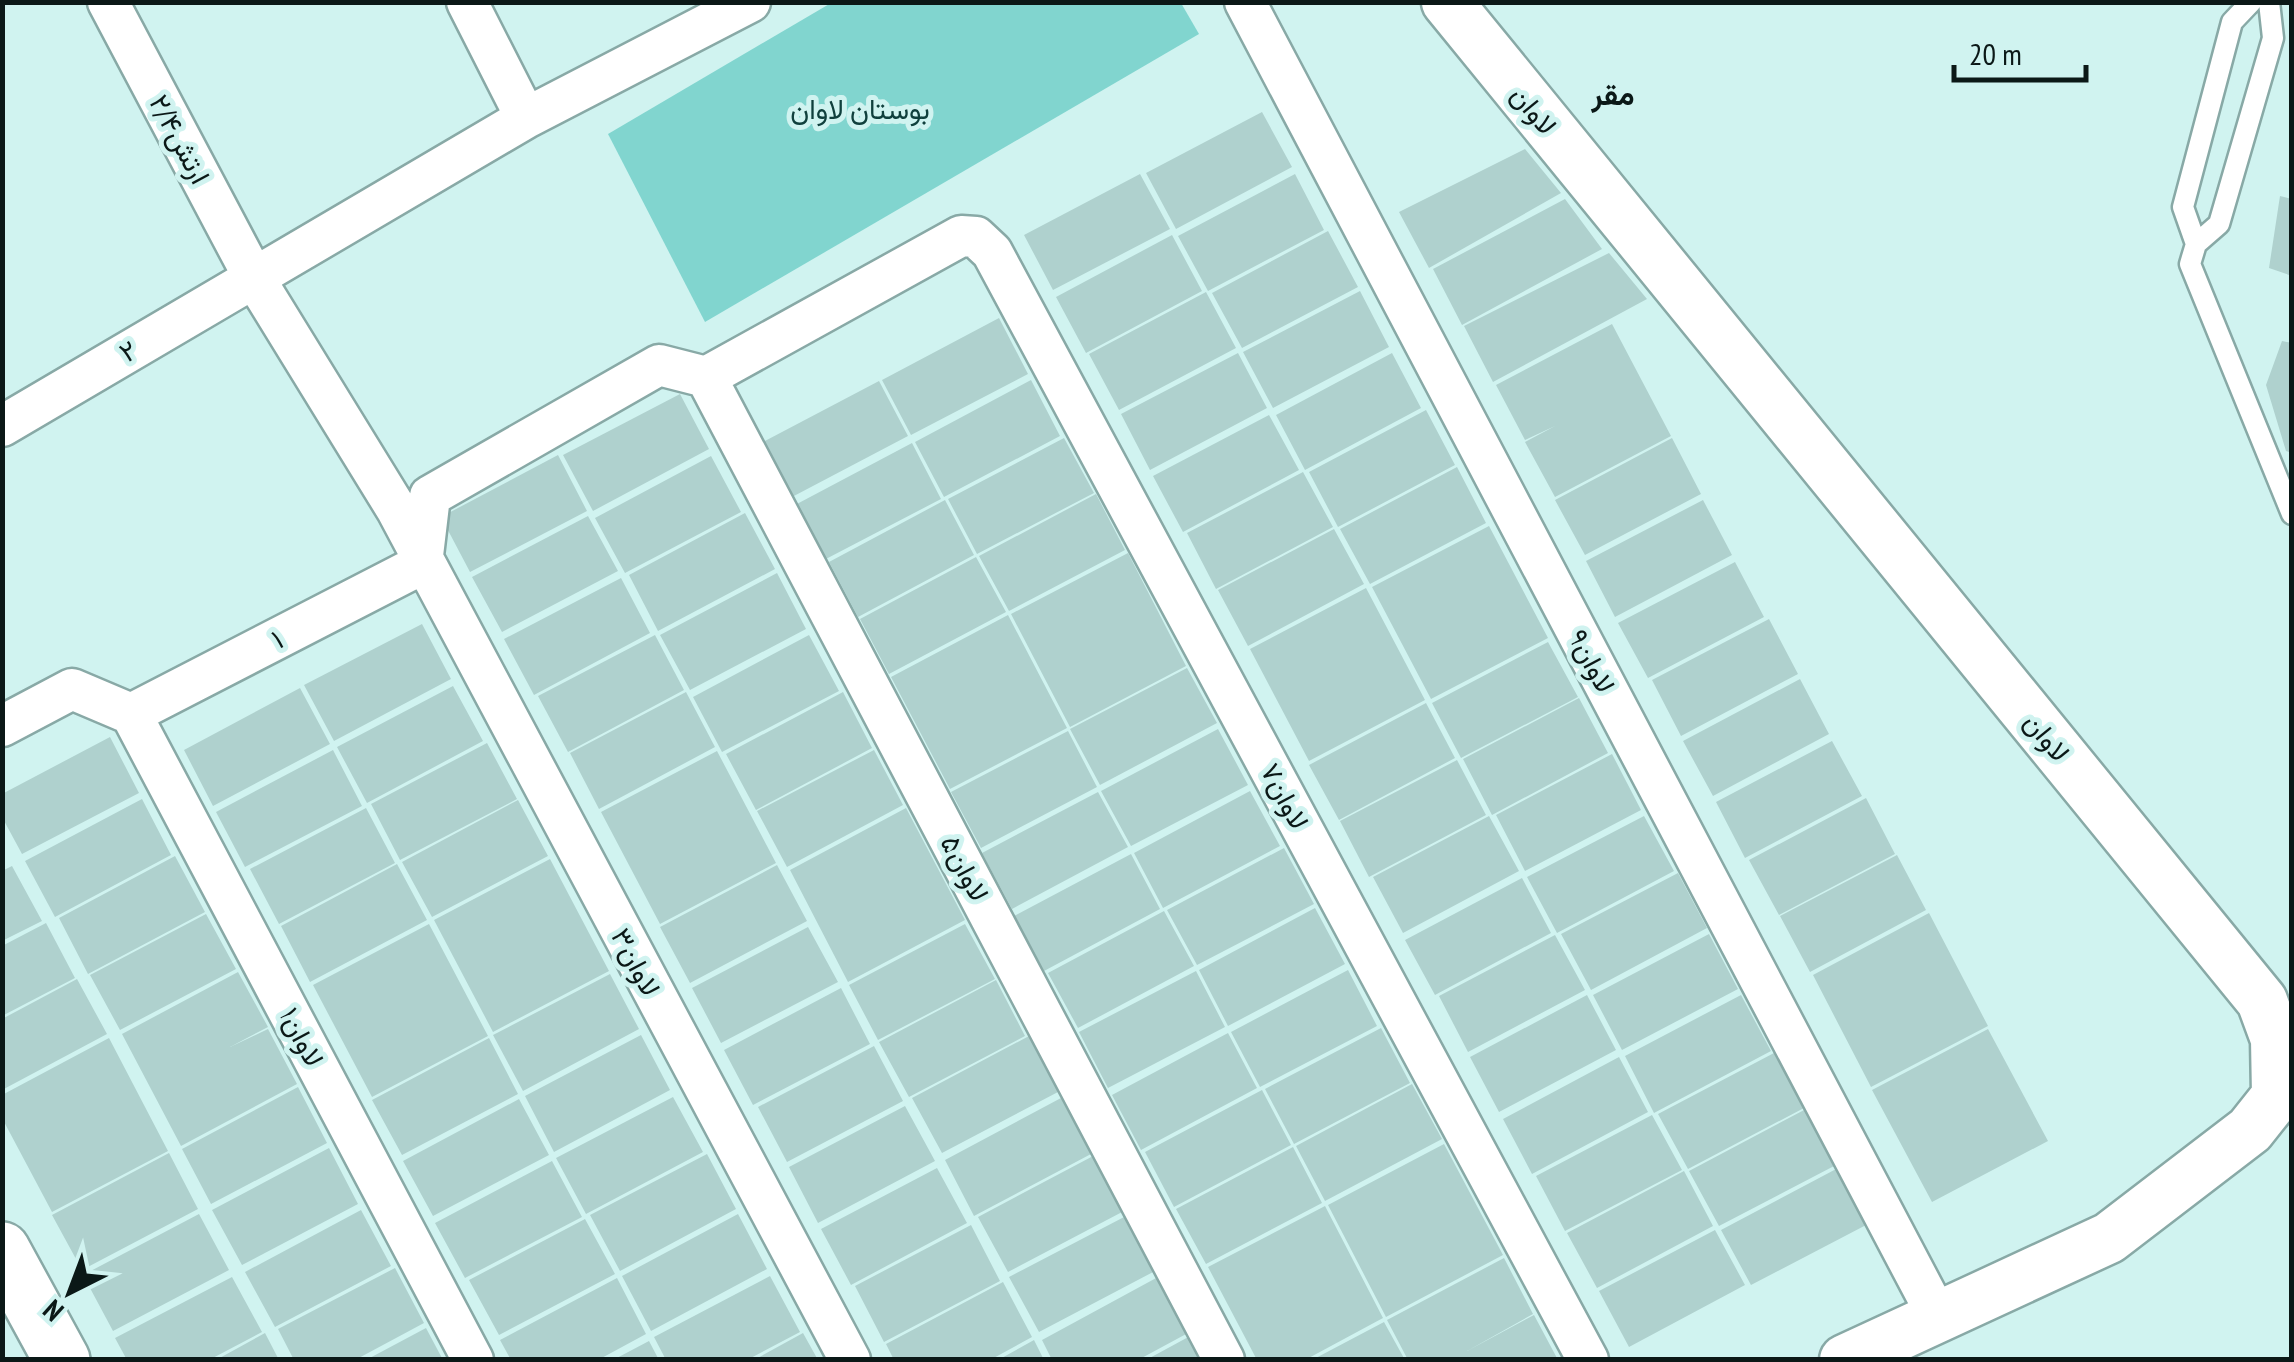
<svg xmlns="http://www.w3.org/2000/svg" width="2294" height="1362" viewBox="0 0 2294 1362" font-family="'PT Sans Narrow',Vazirmatn,sans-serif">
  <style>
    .green { fill: #81d5cf }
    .building { fill: #afd1ce }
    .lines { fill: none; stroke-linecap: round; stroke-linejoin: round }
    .service-casing { stroke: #88a9a6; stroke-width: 25 }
    .minor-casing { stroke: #88a9a6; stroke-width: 45 }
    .tertiary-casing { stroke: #88a9a6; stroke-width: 55 }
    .secondary-casing { stroke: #88a9a6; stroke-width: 60 }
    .service { stroke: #fff; stroke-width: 20 }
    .minor { stroke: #fff; stroke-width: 40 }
    .tertiary { stroke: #fff; stroke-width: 50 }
    .secondary { stroke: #fff; stroke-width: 55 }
    .labels { text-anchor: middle; stroke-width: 10; stroke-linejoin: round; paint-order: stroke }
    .park-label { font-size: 28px; fill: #10403d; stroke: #d0f3f0 }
    .street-label { font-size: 28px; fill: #0b1817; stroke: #d0f3f0 }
    .neighbourhood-label { font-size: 30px; font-weight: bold; fill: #0b1817; stroke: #d0f3f0 }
  </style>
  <rect width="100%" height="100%" fill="#d0f3f0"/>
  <path class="green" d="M831,3H1181L1199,34L705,322L608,134Z"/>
  <path class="building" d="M1262,112L1292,167L1176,229L1146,173Z
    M1525,149L1561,193L1429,268L1399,212Z
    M1140,174L1170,229L1053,290L1024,235Z
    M1295,174L1324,230L1208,291L1178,236Z
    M2280,196L2292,199V276L2269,268Z
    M1565,199L1602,249L1462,325L1433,269Z
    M1328,231L1358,287L1242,348L1212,293Z
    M1172,235L1202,291L1086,353L1056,297Z
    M1609,253L1647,299L1493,382L1464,326Z
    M1360,291L1389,347L1273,408L1243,352Z
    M1206,292L1236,348L1119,410L1089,354Z
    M999,318L1028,374L911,435L882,380Z
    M1612,324L1671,436L1555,497L1525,442L1555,426L1525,440L1496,385Z
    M2282,341L2292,343V453L2286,451L2266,385Z
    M1238,353L1267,408L1150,470L1121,414Z
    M1392,353L1421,408L1305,470L1276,415Z
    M1031,380L1060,436L944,497L915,442Z
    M879,381L908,436L792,497L763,442Z
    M680,394L709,449L593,511L563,455Z
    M1426,410L1455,465L1338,527L1309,472Z
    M1269,415L1299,470L1183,532L1153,476Z
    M1064,438L1094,493L977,554L948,499Z
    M1672,438L1701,494L1585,555L1555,500Z
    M912,443L941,499L824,560L795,505Z
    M558,455L587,511L470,572L441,517Z
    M711,456L741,512L625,573L595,518Z
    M1457,467L1486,523L1370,584L1340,529Z
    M1303,472L1333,527L1216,589L1187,533Z
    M1096,494L1125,550L1009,611L979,556Z
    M945,500L974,555L858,617L829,562Z
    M1703,500L1732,555L1615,617L1586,561Z
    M745,513L775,569L658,631L629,575Z
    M588,516L618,571L502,632L472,577Z
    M1489,526L1548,638L1431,699L1372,587Z
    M1334,529L1364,584L1248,646L1218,590Z
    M1128,553L1186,666L1070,727L1011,614Z
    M976,557L1006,612L889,674L860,619Z
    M1735,562L1764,617L1648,678L1618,623Z
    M777,573L806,629L690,690L660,635Z
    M621,578L650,633L534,695L504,639Z
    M1366,588L1425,700L1309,761L1250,649Z
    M1008,615L1067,728L950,789L891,677Z
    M1769,619L1798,674L1681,736L1652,680Z
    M422,624L451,679L334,741L304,685Z
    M655,635L684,690L568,752L538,696Z
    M809,635L839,691L722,752L693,697Z
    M1548,642L1578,697L1461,758L1432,703Z
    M1187,668L1217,723L1100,785L1070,729Z
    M1800,679L1829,734L1713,796L1683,741Z
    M453,686L483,741L367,803L337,747Z
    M300,688L330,744L213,806L184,750Z
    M686,692L715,747L599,809L570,753Z
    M843,692L872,748L756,810L726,754Z
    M1579,698L1608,753L1492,815L1463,759Z
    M1426,703L1455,758L1339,820L1309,765Z
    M1218,729L1248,785L1131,846L1101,791Z
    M1068,731L1097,787L981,848L951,792Z
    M110,737L139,793L22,854L2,817V794Z
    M1832,741L1862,796L1745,858L1716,802Z
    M487,743L517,799L400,860L371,804Z
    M333,750L362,806L245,867L216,812Z
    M874,750L903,805L787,867L757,811Z
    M717,751L776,863L660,924L601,812Z
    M1612,754L1641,810L1525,871L1496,815Z
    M1457,760L1486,815L1369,877L1340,821Z
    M1250,791L1280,846L1163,908L1134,853Z
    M1098,792L1128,847L1012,909L982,853Z
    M1866,798L1895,854L1779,915L1749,860Z
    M142,799L171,855L55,917L25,861Z
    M518,800L548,856L432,917L402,862Z
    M366,808L395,863L279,924L250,869Z
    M906,808L965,920L848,982L790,870Z
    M1489,816L1519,871L1403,933L1373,877Z
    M1644,816L1674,871L1557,933L1527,877Z
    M1284,848L1314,904L1197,965L1167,910Z
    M1131,854L1160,909L1044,971L1014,916Z
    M1897,855L1926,910L1810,972L1780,916Z
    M175,856L205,912L88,974L59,918Z
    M550,859L609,971L493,1032L434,920Z
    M397,864L427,920L310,982L281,926Z
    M777,865L807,921L690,983L660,927Z
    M12,866L42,921L2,941V871Z
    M1678,873L1707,928L1591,990L1561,934Z
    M1522,878L1551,933L1435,995L1405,940Z
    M1315,908L1345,964L1228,1026L1199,970Z
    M1164,911L1194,966L1078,1028L1048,973Z
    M1929,913L1988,1026L1871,1087L1813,975Z
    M206,914L236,969L120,1030L90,975Z
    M46,923L75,978L2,1016V946Z
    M429,924L488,1036L372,1097L313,985Z
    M965,924L995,979L878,1040L849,985Z
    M808,927L838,982L721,1043L692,988Z
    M1709,934L1738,989L1622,1050L1593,995Z
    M1555,935L1585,990L1468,1052L1439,996Z
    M1348,970L1377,1026L1260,1087L1231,1032Z
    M1196,971L1225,1027L1108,1088L1079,1032Z
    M238,972L268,1027L230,1047L268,1029L297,1084L181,1146L122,1034Z
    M610,974L639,1029L523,1091L493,1035Z
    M77,979L107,1034L2,1090V1019Z
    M996,980L1025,1036L909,1097L879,1042Z
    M841,988L870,1044L753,1105L724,1050Z
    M1587,995L1616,1050L1499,1112L1470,1057Z
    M1741,995L1771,1051L1654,1113L1625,1056Z
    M1381,1028L1410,1083L1294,1144L1265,1089Z
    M1988,1029L2048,1141L1932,1202L1872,1090Z
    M1228,1033L1257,1088L1141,1150L1112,1095Z
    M641,1035L670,1090L554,1152L525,1096Z
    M1029,1036L1058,1092L942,1153L912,1098Z
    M109,1038L168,1151L52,1212L2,1118V1095Z
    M489,1038L518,1094L402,1155L372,1100Z
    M874,1046L903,1101L787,1162L758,1107Z
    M1774,1053L1804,1108L1688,1169L1658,1114Z
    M1619,1057L1648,1112L1532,1174L1503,1119Z
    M1412,1084L1442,1139L1325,1201L1296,1146Z
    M298,1087L327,1143L211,1204L182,1149Z
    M1262,1090L1291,1145L1174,1207L1145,1152Z
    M673,1097L703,1152L586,1214L556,1158Z
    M1061,1098L1091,1154L974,1216L945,1160Z
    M519,1099L549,1155L433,1216L403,1161Z
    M905,1106L935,1161L818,1223L789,1167Z
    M1806,1109L1836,1165L1719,1226L1689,1171Z
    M1652,1115L1682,1170L1565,1231L1536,1176Z
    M1444,1144L1503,1255L1386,1317L1328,1205Z
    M1293,1147L1322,1203L1206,1264L1176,1209Z
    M329,1148L358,1204L242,1265L212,1210Z
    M169,1153L198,1209L82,1270L52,1215Z
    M707,1154L736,1209L620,1271L590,1215Z
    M1095,1155L1124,1211L1008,1272L978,1217Z
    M552,1161L582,1217L465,1278L435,1223Z
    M937,1168L967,1223L851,1285L821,1229Z
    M1838,1168L1868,1224L1751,1285L1721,1230Z
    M1684,1171L1713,1226L1597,1288L1567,1233Z
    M1325,1206L1383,1318L1305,1360H1257L1208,1267Z
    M361,1210L391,1266L275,1327L245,1272Z
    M199,1214L229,1270L113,1331L83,1275Z
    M738,1214L767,1269L651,1331L622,1276Z
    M1126,1216L1155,1271L1039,1332L1009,1277Z
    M585,1219L615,1274L499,1335L469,1280Z
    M971,1225L1000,1281L884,1342L855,1286Z
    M1715,1230L1745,1285L1629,1347L1599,1291Z
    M1504,1258L1533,1314L1467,1351L1534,1315L1558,1360H1408L1387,1320Z
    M395,1268L424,1323L355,1360H294L278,1329Z
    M770,1276L800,1332L747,1360H666L654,1337Z
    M232,1277L262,1332L209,1360H127L115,1338Z
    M1158,1277L1188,1333L1138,1360H1052L1042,1340Z
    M617,1278L646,1334L598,1360H511L500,1340Z
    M1003,1282L1032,1337L990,1360H894L886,1344Z
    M1384,1322L1405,1360H1312Z
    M426,1328L443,1360H366Z
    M265,1333L279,1360H216Z
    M803,1333L818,1360H754Z
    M1192,1335L1205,1360H1146Z
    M1034,1340L1044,1360H998Z
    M649,1341L659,1360H613Z"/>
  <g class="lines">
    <defs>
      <path id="service" d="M2269,2L2273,38L2219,224L2196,244L2190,264L2292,514
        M2196,244L2183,207L2232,22L2251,2"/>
      <path id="minor" d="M108,2L253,276L397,510L850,1360
        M467,2L526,118
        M1245,2L1939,1319
        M706,377L1224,1360
        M2,426L526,118L750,2
        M422,564L430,496L659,365L706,377L961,236L976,237L992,252L1588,1360
        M131,714L473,1360
        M131,714L422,564
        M2,726L72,689L131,714"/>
      <path id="tertiary" d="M1447,2L2262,1001L2276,1039L2277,1096L2250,1130L2109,1238L1845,1360"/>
      <path id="secondary" d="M2,1250L62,1360"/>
    </defs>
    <use href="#service" class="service-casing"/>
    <use href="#minor" class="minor-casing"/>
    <use href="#tertiary" class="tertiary-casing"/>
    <use href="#secondary" class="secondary-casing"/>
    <use href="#service" class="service"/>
    <use href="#minor" class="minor"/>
    <use href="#tertiary" class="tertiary"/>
    <use href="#secondary" class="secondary"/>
  </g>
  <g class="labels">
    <g class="park-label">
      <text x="860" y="119">بوستان لاوان</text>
    </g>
    <g class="street-label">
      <text transform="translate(1534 110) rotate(51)" y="10">لاوان</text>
      <text transform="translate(180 139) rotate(62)" y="10">۲/۴ارتش</text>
      <text transform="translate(128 351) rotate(-31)" y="10">۲</text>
      <text transform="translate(277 639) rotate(-27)" y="10">۱</text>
      <text transform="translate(1592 661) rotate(62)" y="10">۹لاوان</text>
      <text transform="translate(2047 737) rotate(51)" y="10">لاوان</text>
      <text transform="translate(1285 796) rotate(62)" y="10">۷لاوان</text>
      <text transform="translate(965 868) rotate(62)" y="10">۵لاوان</text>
      <text transform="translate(636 962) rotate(62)" y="10">۳لاوان</text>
      <text transform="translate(302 1037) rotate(62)" y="10">۱لاوان</text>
    </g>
    <g class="neighbourhood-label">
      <text x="1613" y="105">مقر</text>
    </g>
  </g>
  <rect width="2294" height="1362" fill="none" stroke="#0b1817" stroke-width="10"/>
  <g transform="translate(70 1292) rotate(222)" stroke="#d0f3f0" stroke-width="8" paint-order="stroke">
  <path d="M0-8L18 38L0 25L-18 38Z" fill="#0b1817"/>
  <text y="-15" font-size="28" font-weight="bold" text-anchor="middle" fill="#0b1817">N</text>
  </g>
  <path d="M1954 65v15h132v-15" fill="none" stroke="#0b1817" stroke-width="5"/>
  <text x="1969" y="65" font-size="30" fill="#0b1817" stroke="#d0f3f0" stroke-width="8" paint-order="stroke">20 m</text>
</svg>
